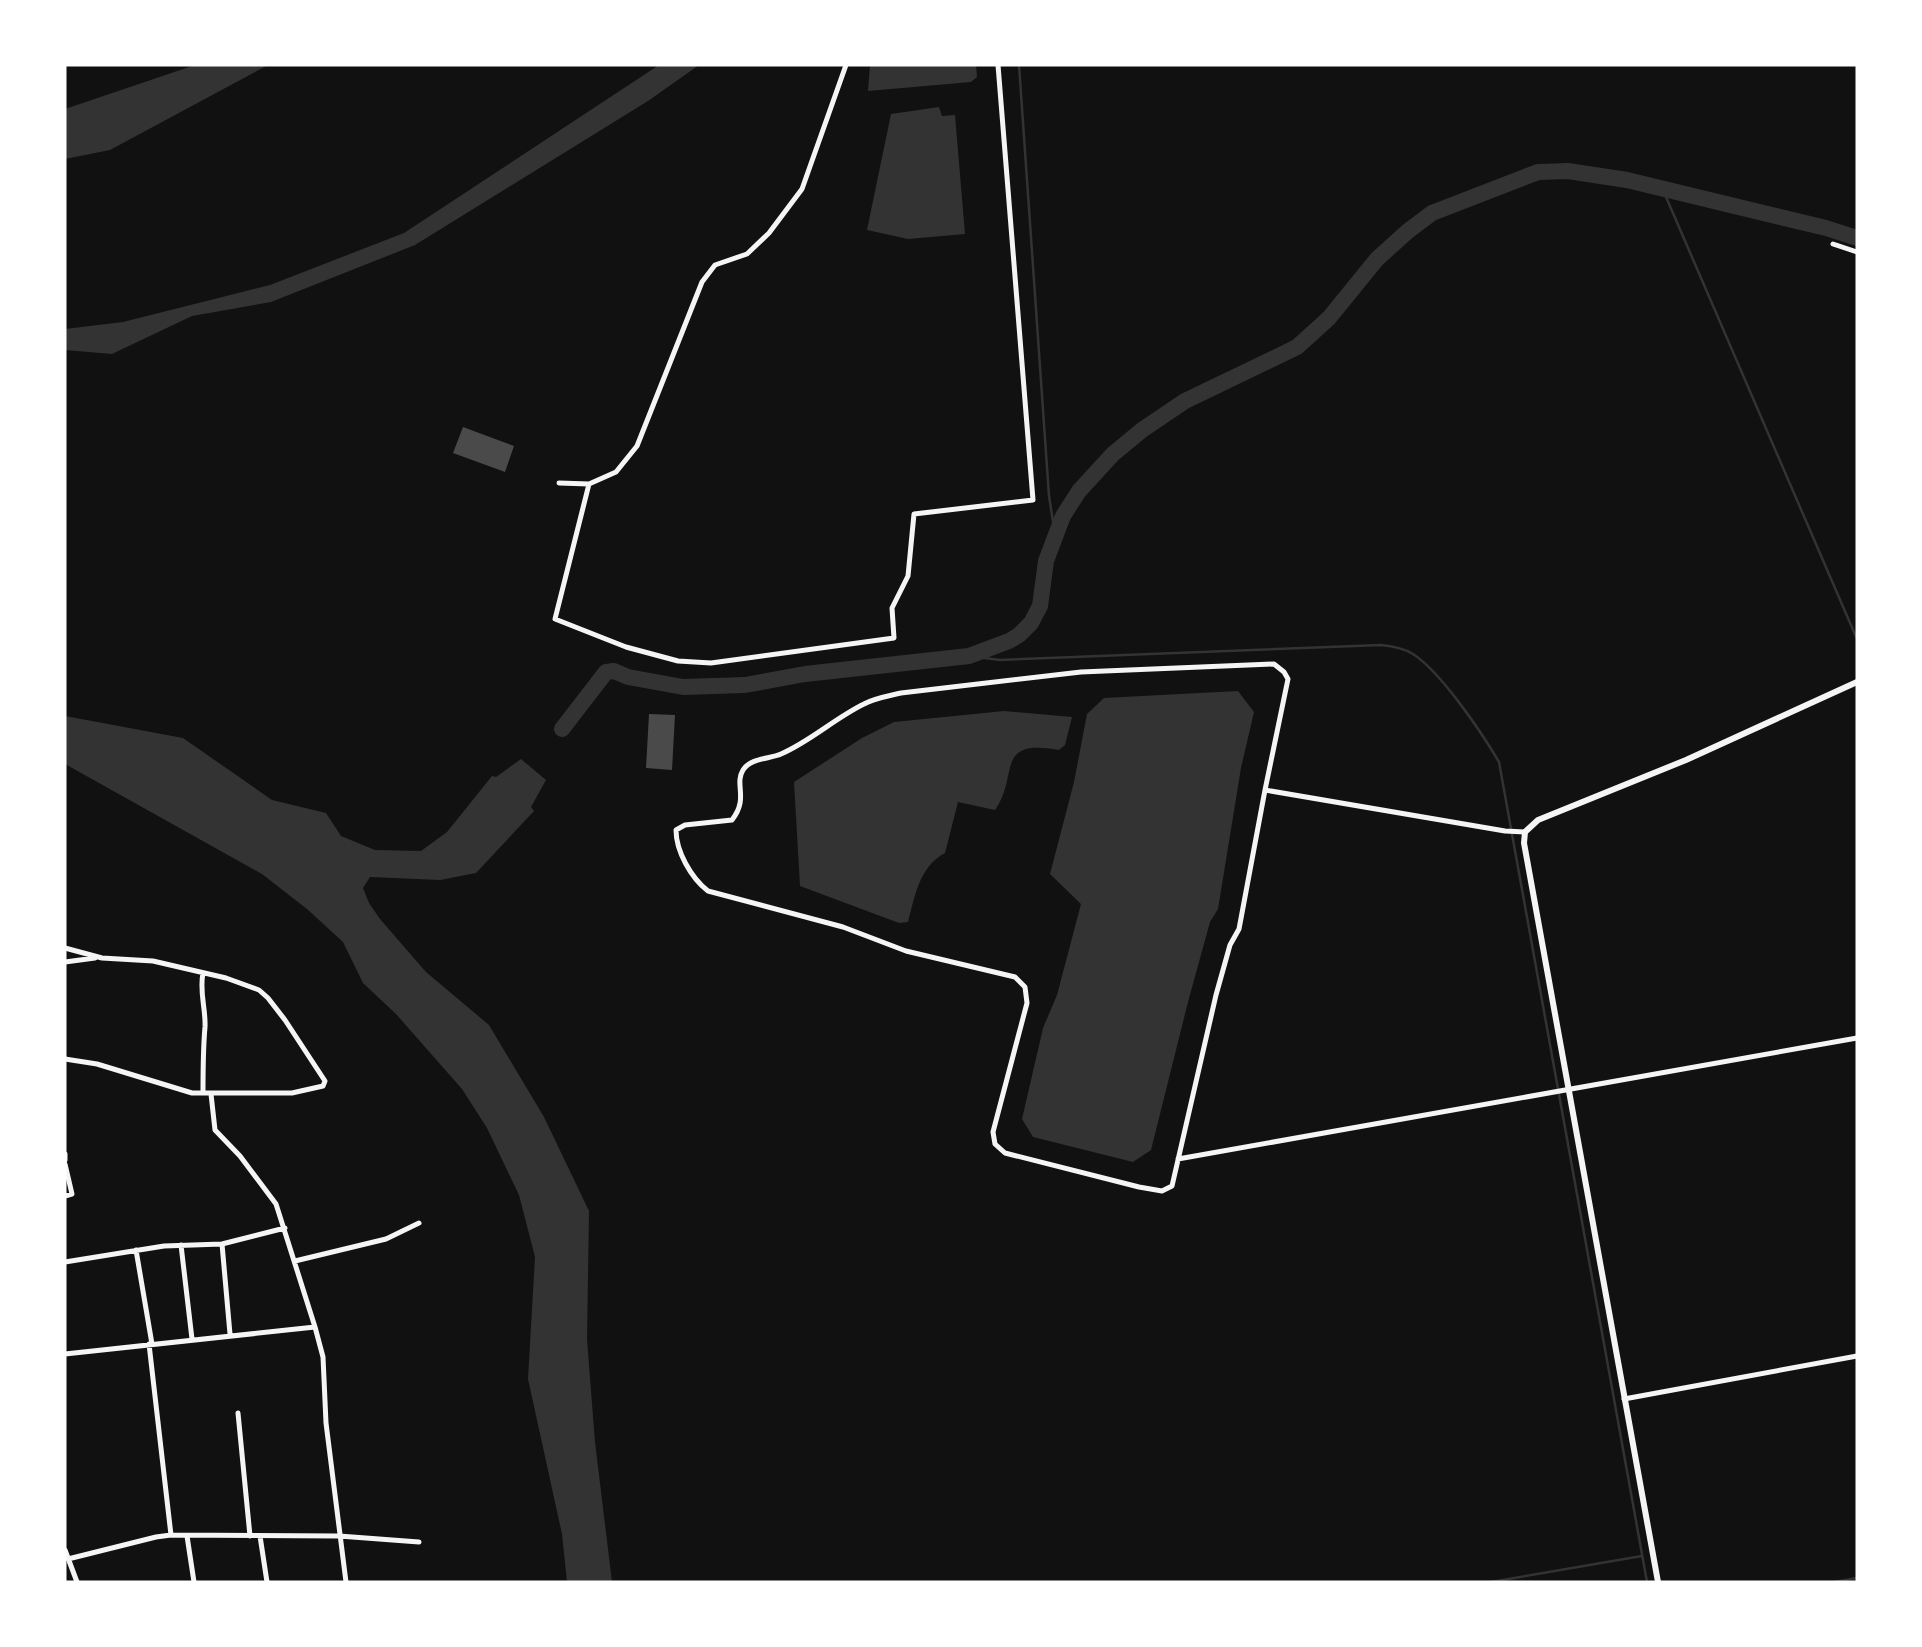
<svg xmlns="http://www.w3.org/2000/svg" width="1922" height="1647" viewBox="0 0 1922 1647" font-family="'Fira Sans',sans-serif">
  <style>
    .water { fill: #333 }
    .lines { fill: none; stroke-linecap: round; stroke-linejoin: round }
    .stream { stroke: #333; stroke-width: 2.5 }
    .river { stroke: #333; stroke-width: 16 }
    .building { fill: #4a4a4a }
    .minor { stroke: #f5f5f5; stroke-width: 5 }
    .tertiary { stroke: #f5f5f5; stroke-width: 6 }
  </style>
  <rect width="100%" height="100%" fill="#111"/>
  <path class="water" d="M195,65H268L110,150L65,159V109Z
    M659,65H699L648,101L415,245L271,302L192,316L112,354L65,350V329L123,322L270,285L404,233Z
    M870,65H976L977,77L971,82L868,91Z
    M939,107L942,116L955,115L965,234L908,239L867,230L891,114Z
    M1238,691L1254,712L1241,768L1218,909L1210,922L1188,1002L1151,1150L1133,1162L1033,1137L1022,1119L1043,1028L1057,995L1081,904L1050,874L1074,782L1087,714L1104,698Z
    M1004,711L1072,717L1065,745L1059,750C993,738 1020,775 995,810L958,802L945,853C919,867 915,896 908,922L899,923L800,886L794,782L862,738L894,722Z
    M65,716L183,738L272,800L326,813L341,836L375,850L421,851L447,832L492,776L496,777L521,759L546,780L531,807L534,811L476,873L440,880L370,877L363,888L369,903L380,919L426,972L489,1025L544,1117L589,1211L587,1340L595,1442L612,1582H567L562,1534L528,1379L535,1257L519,1195L487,1128L462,1089L396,1014L363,983L343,942L307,909L262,874L65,764Z"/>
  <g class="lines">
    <path class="stream" d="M1019,65L1049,496L1055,534
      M1663,190L1857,639
      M969,656L1000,660L1381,645C1393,646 1403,648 1413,654C1441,672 1482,733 1499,762L1647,1582
      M1491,1582L1642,1556
      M1834,1582L1857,1578"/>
    <path class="river" d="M562,729L606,672L614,671L628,677L683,687L745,685L805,674L969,656L1009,641L1019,635L1031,623L1040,606L1046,561L1063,516L1079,491L1113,454L1142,430L1185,401L1297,347L1329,318L1377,259L1408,231L1432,213L1538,172L1568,171L1627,180L1826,228L1857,238"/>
  </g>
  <path class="building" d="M463,427L514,446L505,472L453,453Z
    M649,714L675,715L672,770L646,768Z"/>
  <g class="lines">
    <path class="minor" d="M1833,244L1857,252
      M559,483L589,484L616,472L637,446L702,282L715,265L747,254L769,233L802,189L846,65
      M589,484L555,619L626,647L678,661L711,663L894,638L892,608L908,576L914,514L1033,500L998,65
      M1265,790L1239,929L1230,945L1216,995L1172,1186L1162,1191L1139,1187L1005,1153L995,1144L993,1132L1027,1003L1025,987L1015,977L906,951L843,927L708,891C691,878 676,851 676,830L685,825L732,820C749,798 734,785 743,770C750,758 770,759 781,754C811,741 835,718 864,704C875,698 889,696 901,693L1081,672L1274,664L1284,672L1288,679L1265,790L1505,831L1525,832
      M65,948L102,958L153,961L226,978L259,990L268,998L285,1020L325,1081L323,1086L292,1093H192L97,1064L65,1059
      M65,962L95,958
      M203,973C199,992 206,1009 205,1027C203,1049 203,1071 203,1093
      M211,1094L215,1130L240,1156L276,1204L315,1327L323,1357L326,1423L346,1582
      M65,1154V1160
      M1178,1159L1857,1038
      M65,1164L72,1194L65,1196
      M222,1244L230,1334
      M181,1245L192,1339
      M136,1250L152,1344
      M295,1261L386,1239L419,1223
      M65,1262L164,1246L222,1244L285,1228
      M149,1344L171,1535
      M65,1354L315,1327
      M1624,1399L1857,1356
      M238,1413L250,1536
      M187,1536L194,1582
      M260,1536L267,1582
      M65,1550L77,1582
      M68,1559L156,1537L171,1535L339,1536L419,1542"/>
    <path class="tertiary" d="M1658,1582L1524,843L1525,832L1538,820L1686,760L1857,682"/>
  </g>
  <rect width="1922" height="1647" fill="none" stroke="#ffffff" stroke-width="133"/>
</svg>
